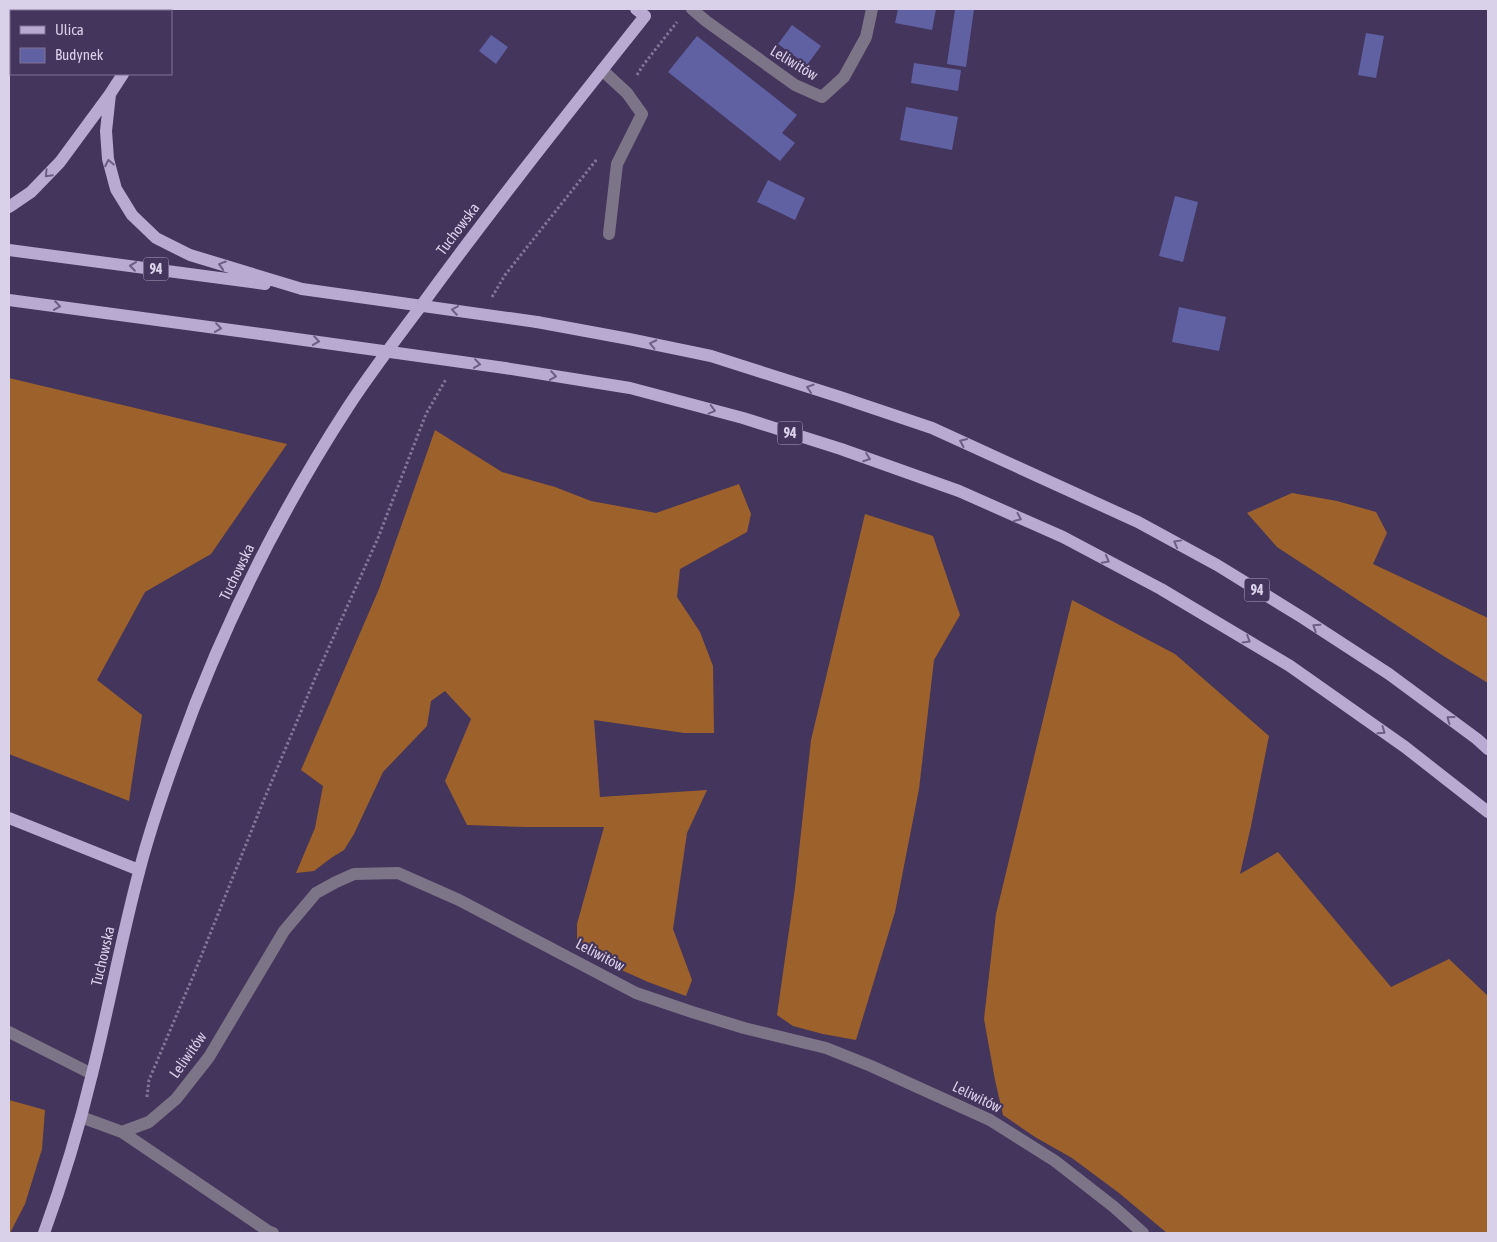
<svg xmlns="http://www.w3.org/2000/svg" width="1497" height="1242" viewBox="0 0 1497 1242" font-family="'Asap Condensed',sans-serif">
  <style>
    .forest { fill: #9d622b }
    .building { fill: #5f61a3 }
    .lines { fill: none; stroke-linecap: round; stroke-linejoin: round }
    .path { stroke: #827696; stroke-width: 3; stroke-dasharray: 2.5 2.5; stroke-linecap: butt }
    .minor { stroke: #7c7588; stroke-width: 12 }
    .major { stroke: #b8aad1; stroke-width: 12 }
    .major-bridge { stroke: #b8aad1; stroke-width: 12 }
    .oneway { stroke: #6d5e85 }
    .labels { text-anchor: middle; stroke-width: 4.5; stroke-linejoin: round; paint-order: stroke }
    .shield { fill: #44355c; stroke: #aca2bf; stroke-width: 1 }
    .shield-label { font-size: 14px; font-weight: bold; fill: #d9d1e9 }
    .street-label { font-size: 15px; fill: #d9d1e9; stroke: #44355c }
  </style>
  <rect width="100%" height="100%" fill="#44355c"/>
  <path class="forest" d="M9,9H39L37,11H11V44L9,47Z
    M9,378L287,444L211,554L145,592L97,680L142,715L129,801L9,754Z
    M435,430L502,472L555,487L591,501L656,513L739,484L751,514L747,532L680,569L677,597L700,632L713,666L714,733H684L594,720L600,797L707,790L687,833L673,929L692,980L686,996L648,982L577,950V924L604,827H526L467,825L445,781L471,719L445,691L431,701L427,726L383,772L354,834L344,850L331,858L314,871L296,873L315,828L323,786L301,770L379,589Z
    M1292,493L1337,501L1376,512L1387,533L1373,564L1488,618V683L1445,657L1277,547L1247,513Z
    M865,514L933,536L960,615L934,660L919,789L895,912L856,1040L823,1034L793,1026L777,1015L795,888L811,740Z
    M1072,600L1175,654L1269,736L1251,826L1240,874L1278,852L1391,987L1449,959L1488,996V1233H1167L1119,1193L1072,1158L1035,1137L1003,1115L995,1080L984,1019L996,914Z
    M9,1100L45,1110L42,1149L25,1204L10,1233H9Z"/>
  <path class="building" d="M898,9H936L932,30L895,23Z
    M955,9H974L966,67L947,64Z
    M792,25L821,46L807,65L778,44Z
    M1366,33L1384,36L1376,78L1358,75Z
    M491,35L508,47L496,64L479,51Z
    M697,36L797,115L782,133L795,143L780,161L668,72Z
    M914,63L961,70L958,91L911,83Z
    M906,107L958,117L952,150L900,140Z
    M768,180L805,198L795,220L757,202Z
    M1175,196L1198,202L1183,262L1159,256Z
    M1179,307L1226,317L1219,351L1172,342Z"/>
  <g class="lines">
    <path class="path" d="M637,75L644,64L677,22
      M492,297L505,275L597,159
      M147,1097L149,1080L194,974L263,802L316,676L378,538L426,414L446,379"/>
    <path class="minor" d="M692,9L706,21L795,85L822,97L844,77L866,37L872,9
      M52,11L54,9
      M9,68L11,65
      M602,70L627,93L642,114L617,164L609,234
      M9,1032L92,1074
      M81,1117L122,1132L268,1231L273,1233
      M122,1132L149,1122L176,1099L209,1057L284,931L316,893L336,882L354,874L398,873L459,900L636,993L692,1012L744,1028L826,1048L871,1066L990,1120L1055,1161L1114,1207L1143,1233"/>
    <path class="major" d="M164,11L166,9
      M110,94L106,131L108,159L116,189L132,215L156,238L190,255L302,289
      M9,207L31,192L60,162L110,94L123,74
      M9,250L265,284
      M9,300L268,335
      M537,322L629,339L711,356L840,397L932,428L1138,522L1217,565L1303,618L1389,674L1477,739L1488,749
      M505,368L630,388L743,418L841,449L959,491L1063,537L1161,589L1290,666L1405,747L1488,812
      M9,818L139,870
      M44,1233C63,1181 79,1128 92,1074C109,1007 121,939 139,872C149,832 163,792 177,753C220,632 278,515 348,407C371,372 396,339 421,306C493,207 569,112 645,16L636,9"/>
    <path class="major-bridge" d="M302,289L537,322
      M268,335L505,368"/>
  </g>
  <defs><path id="oneway-chevron" d="M-2-3.5L2.5 0L-2 3.5" fill="none" stroke-width="1.6" stroke-linecap="round" stroke-linejoin="round" transform="scale(1.25)"/></defs>
  <g class="oneway">
    <use href="#oneway-chevron" transform="translate(109 163) rotate(-101)"/>
    <use href="#oneway-chevron" transform="translate(48 174) rotate(134)"/>
    <use href="#oneway-chevron" transform="translate(222 265) rotate(-163)"/>
    <use href="#oneway-chevron" transform="translate(133 266) rotate(-172)"/>
    <use href="#oneway-chevron" transform="translate(57 306) rotate(8)"/>
    <use href="#oneway-chevron" transform="translate(455 310) rotate(-172)"/>
    <use href="#oneway-chevron" transform="translate(218 328) rotate(8)"/>
    <use href="#oneway-chevron" transform="translate(316 341) rotate(8)"/>
    <use href="#oneway-chevron" transform="translate(653 344) rotate(-168)"/>
    <use href="#oneway-chevron" transform="translate(477 364) rotate(8)"/>
    <use href="#oneway-chevron" transform="translate(553 376) rotate(9)"/>
    <use href="#oneway-chevron" transform="translate(810 388) rotate(-162)"/>
    <use href="#oneway-chevron" transform="translate(712 410) rotate(15)"/>
    <use href="#oneway-chevron" transform="translate(963 442) rotate(-156)"/>
    <use href="#oneway-chevron" transform="translate(867 458) rotate(20)"/>
    <use href="#oneway-chevron" transform="translate(1018 518) rotate(24)"/>
    <use href="#oneway-chevron" transform="translate(1177 543) rotate(-151)"/>
    <use href="#oneway-chevron" transform="translate(1106 560) rotate(28)"/>
    <use href="#oneway-chevron" transform="translate(1316 627) rotate(-147)"/>
    <use href="#oneway-chevron" transform="translate(1247 640) rotate(31)"/>
    <use href="#oneway-chevron" transform="translate(1450 719) rotate(-144)"/>
    <use href="#oneway-chevron" transform="translate(1382 731) rotate(35)"/>
  </g>
  <g class="labels">
    <g class="shield">
      <rect x="143.5" y="257.5" width="25" height="23" rx="4"/>
      <rect x="777.5" y="421.5" width="25" height="23" rx="4"/>
      <rect x="1244.5" y="578.5" width="25" height="23" rx="4"/>
    </g>
    <g class="shield-label">
      <text x="156" y="274">94</text>
      <text x="790" y="438">94</text>
      <text x="1257" y="595">94</text>
    </g>
    <g class="street-label">
      <text transform="translate(794 63) rotate(31)" y="5">Leliwitów</text>
      <text transform="translate(458 229) rotate(-53)" y="5">Tuchowska</text>
      <text transform="translate(237 572) rotate(-64)" y="5">Tuchowska</text>
      <text transform="translate(600 955) rotate(28)" y="5">Leliwitów</text>
      <text transform="translate(103 956) rotate(-77)" y="5">Tuchowska</text>
      <text transform="translate(188 1055) rotate(-55)" y="5">Leliwitów</text>
      <text transform="translate(977 1097) rotate(26)" y="5">Leliwitów</text>
    </g>
  </g>
  <rect width="1497" height="1242" fill="none" stroke="#d9d1e9" stroke-width="20"/>
  <rect x="10" y="10" width="162" height="65" fill="#44355c" stroke="#807394"/>
  <rect x="20" y="26" width="25" height="8" fill="#b8aad1" stroke="#807394"/>
  <text x="55" y="35" font-size="15" fill="#d9d1e9">Ulica</text>
  <rect x="20" y="48" width="25" height="15" fill="#5f61a3" stroke="#807394"/>
  <text x="55" y="60" font-size="15" fill="#d9d1e9">Budynek</text>
</svg>
